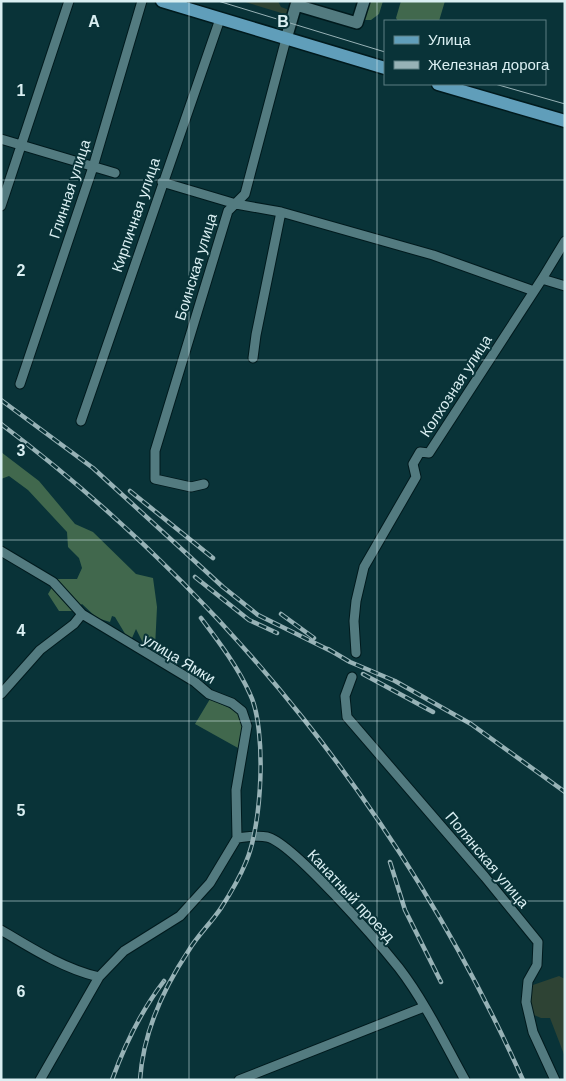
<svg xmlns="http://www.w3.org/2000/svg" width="566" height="1081" viewBox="0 0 566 1081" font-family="Arial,sans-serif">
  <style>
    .green { fill: #2e4334 }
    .forest { fill: #41684d }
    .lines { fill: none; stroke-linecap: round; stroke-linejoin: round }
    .minor-casing { stroke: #001a1d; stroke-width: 11 }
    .tertiary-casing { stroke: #001a1d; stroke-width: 14 }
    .primary-casing { stroke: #001a1d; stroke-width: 15 }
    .minor { stroke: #537b80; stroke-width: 9 }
    .tertiary { stroke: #537b80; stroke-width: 11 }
    .primary { stroke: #609eba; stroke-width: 12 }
    .tram { stroke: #97b2b6; stroke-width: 1 }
    .rail-casing { stroke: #97b2b6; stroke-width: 4.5 }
    .rail { stroke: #093338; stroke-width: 2.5; stroke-dasharray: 8; stroke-linecap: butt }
    .grid { fill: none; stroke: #daeff2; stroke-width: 1; stroke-opacity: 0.55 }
    .labels { text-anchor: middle; stroke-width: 4; stroke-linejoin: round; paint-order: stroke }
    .street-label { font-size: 15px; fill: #daeff2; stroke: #093338 }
    .grid-label { font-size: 16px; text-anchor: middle; font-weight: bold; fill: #daeff2; stroke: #093338; stroke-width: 4; stroke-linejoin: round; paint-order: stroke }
  </style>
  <rect width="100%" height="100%" fill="#093338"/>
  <path class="green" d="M242,1H278L281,7L289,10L288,15Z
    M559,976L565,979V1057L550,1018H541L534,1015L528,994L530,986Z"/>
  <path class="forest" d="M366,1H383L379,14L371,20H364L362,16Z
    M401,1H445L439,21H398L396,18Z
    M1,452L39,481L75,524L93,532L136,574L153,578L157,607L155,648L144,645L136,629L132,638L127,637L115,617L112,616L110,622L97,618L82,604L73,611H59L48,594L57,579H77L82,568L79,558L68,547L67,532L28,490L9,476L1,479Z
    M210,699L238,712L246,732L238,748L195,724Z"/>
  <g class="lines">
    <defs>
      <path id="minor" d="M1,139L115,173
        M162,182L236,204L281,212L433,255L534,291
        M1,206L69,1
        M542,279L565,286
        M253,358L256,335L281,212
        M20,384L93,167L142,1
        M81,421L220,19
        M204,484L191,487L155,479V451L228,211L245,194L286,39
        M1,551L53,582L82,614L195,682L209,694L232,703L242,711L247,726L236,790L237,838
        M356,653L354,621L356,601L364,567L416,477L413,464L420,452L429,453L542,279L565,241
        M352,677L345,696L347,717L485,877L538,942L537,965L528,981L526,1002L533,1032L555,1080
        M1,694L40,650L74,624L82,614
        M237,838C247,837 257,835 267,837C292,842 379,943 399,968C425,1002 444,1042 465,1080
        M1,930C31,948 64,969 99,977L124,951L180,916L210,883L237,838
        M40,1080L99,977
        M239,1080L424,1007"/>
      <path id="tertiary" d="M286,39L296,5L357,23L364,1"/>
      <path id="primary" d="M162,1L385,68
        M438,84L565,121"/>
    </defs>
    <use href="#minor" class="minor-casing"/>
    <use href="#tertiary" class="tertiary-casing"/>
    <use href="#primary" class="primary-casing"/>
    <use href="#minor" class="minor"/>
    <use href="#tertiary" class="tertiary"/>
    <use href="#primary" class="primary"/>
    <path class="tram" d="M218,1L385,52
      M495,84L565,104"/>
    <defs>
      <path id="rail" d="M1,400L93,468L223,587L258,615L333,652
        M1,424C228,595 407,821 523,1080
        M130,491L213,558
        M195,577L249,620L277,633
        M281,614L314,638
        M328,649L350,662L395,681L471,724L565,792
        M363,674L433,712
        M390,862L405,910L441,982
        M112,1080C125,1044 141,1011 164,981
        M140,1080C143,1033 163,989 189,950C198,935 211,923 221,908C230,894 240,877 246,862C262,826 267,729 250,694C238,667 219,642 201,618"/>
    </defs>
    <use href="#rail" class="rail-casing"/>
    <use href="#rail" class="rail"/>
  </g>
  <path class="grid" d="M189,1V1080M377,1V1080M1,180H565M1,360H565M1,540H565M1,721H565M1,901H565"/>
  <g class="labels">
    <g class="street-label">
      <text transform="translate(70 189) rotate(-72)" y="5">Глинная улица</text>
      <text transform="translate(136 215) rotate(-71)" y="5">Кирпичная улица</text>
      <text transform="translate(196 267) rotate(-73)" y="5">Боинская улица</text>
      <text transform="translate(456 386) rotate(-57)" y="5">Колхозная улица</text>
      <text transform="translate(179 659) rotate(31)" y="5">улица Ямки</text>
      <text transform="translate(487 860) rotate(50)" y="5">Полянская улица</text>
      <text transform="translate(351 896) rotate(47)" y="5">Канатный проезд</text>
    </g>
  </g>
  <g class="grid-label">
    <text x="94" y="27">A</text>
    <text x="283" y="27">B</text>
    <text x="21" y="96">1</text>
    <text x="21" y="276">2</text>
    <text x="21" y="456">3</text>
    <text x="21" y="636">4</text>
    <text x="21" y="816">5</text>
    <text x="21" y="997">6</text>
  </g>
  <rect width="566" height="1081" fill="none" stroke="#daeff2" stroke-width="5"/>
  <rect x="384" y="20" width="162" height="65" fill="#093338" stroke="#5d7e82"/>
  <rect x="394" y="36" width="25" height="8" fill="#609eba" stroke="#5d7e82"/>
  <text x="428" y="45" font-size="15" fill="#daeff2">Улица</text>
  <rect x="394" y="61" width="25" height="8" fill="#97b2b6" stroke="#5d7e82"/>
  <text x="428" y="70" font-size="15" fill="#daeff2">Железная дорога</text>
</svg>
